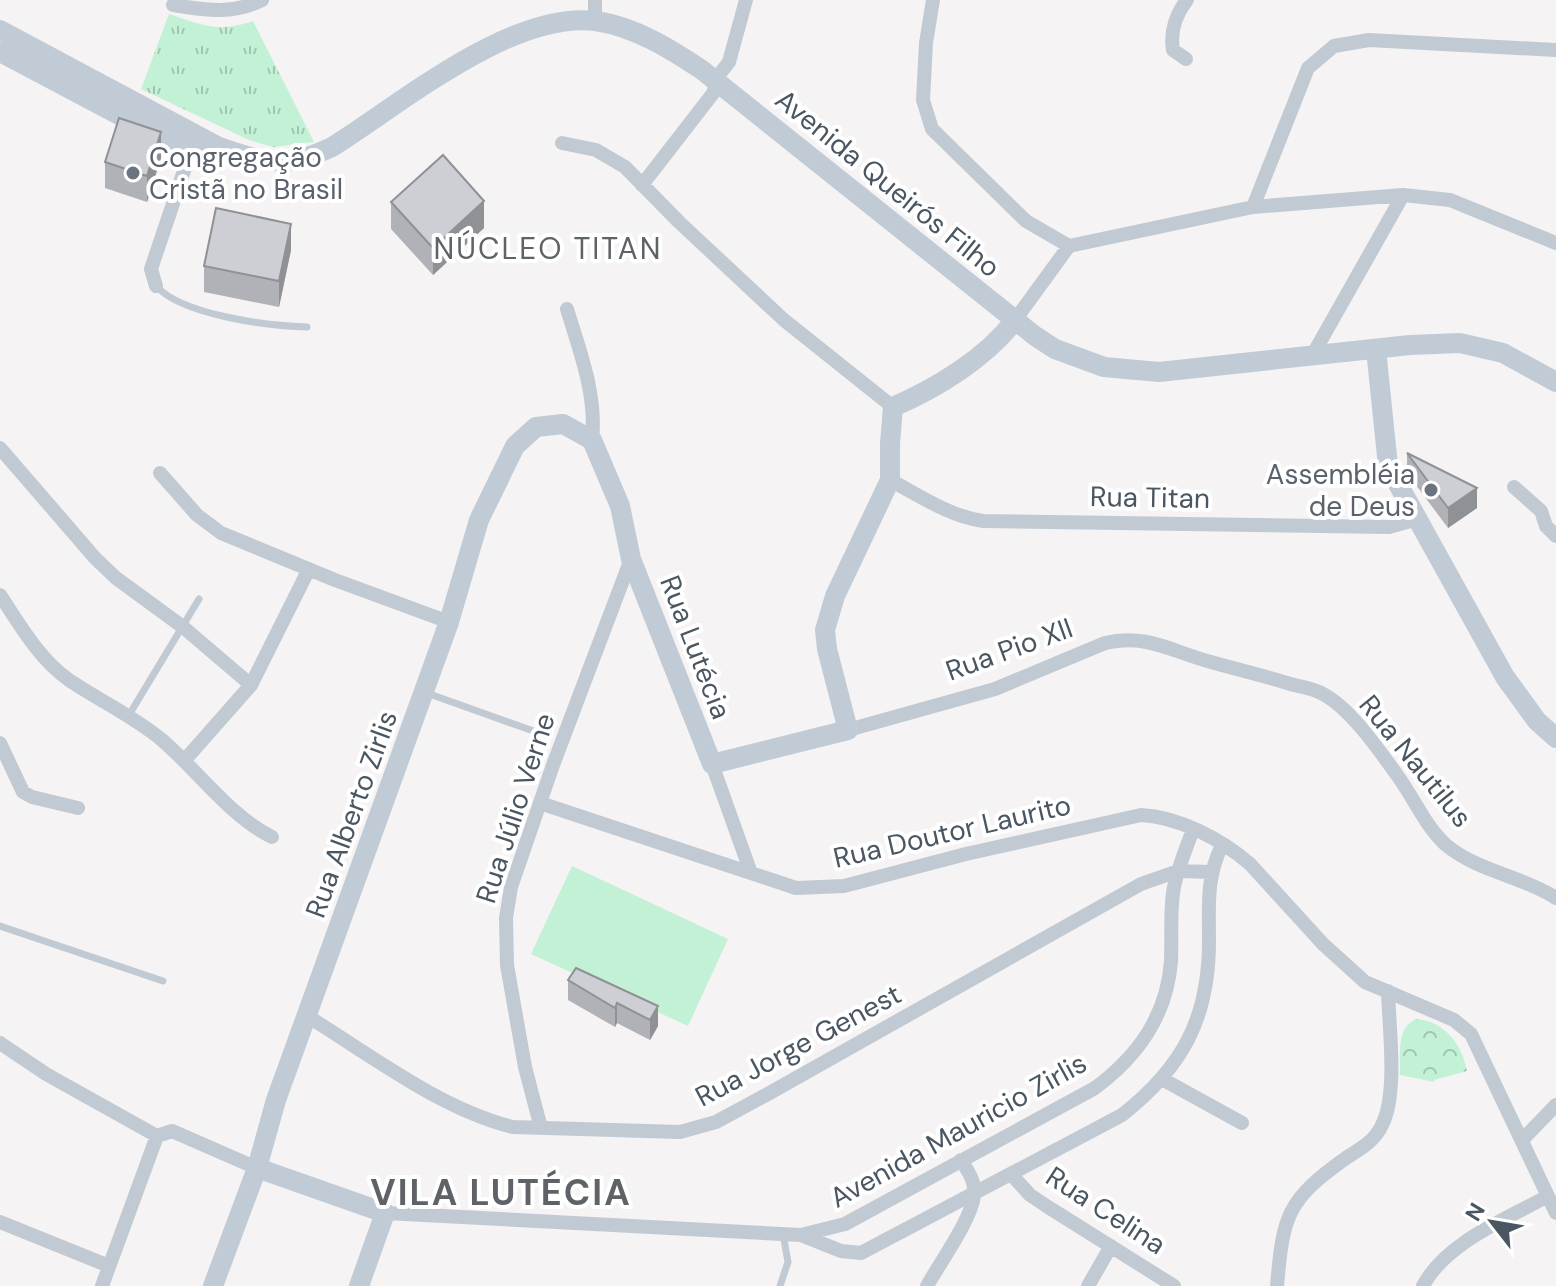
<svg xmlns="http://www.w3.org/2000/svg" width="1556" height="1286" viewBox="0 0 1556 1286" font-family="'DM Sans',sans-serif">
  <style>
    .grass { fill: url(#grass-tufts) }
    .park { fill: url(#park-crowns) }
    .pitch { fill: #c3f1d5 }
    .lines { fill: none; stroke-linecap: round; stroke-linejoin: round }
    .lane { stroke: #c1cad2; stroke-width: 7 }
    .street { stroke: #c1cad2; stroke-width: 14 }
    .secondary { stroke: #c1cbd6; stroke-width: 20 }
    .wall { fill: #b0b2b7 }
    .shaded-wall { fill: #909195 }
    .building { fill: #cdcfd5; stroke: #909195; stroke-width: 2 }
    .worship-dot { fill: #6b7280; stroke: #fff; stroke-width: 3 }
    .labels { text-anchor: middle; stroke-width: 8; stroke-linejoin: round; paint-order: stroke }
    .worship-label { font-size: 28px; fill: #5b616d; stroke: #fff; text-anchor: start }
    .street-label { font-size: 28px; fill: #4a5661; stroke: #fff }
    .neighbourhood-label { font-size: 30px; letter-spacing: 2px; fill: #5f6368; stroke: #fff }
    .district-label { font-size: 36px; font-weight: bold; letter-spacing: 2px; fill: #5f6368; stroke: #fff }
  </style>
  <defs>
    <pattern id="grass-tufts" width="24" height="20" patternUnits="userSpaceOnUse" patternTransform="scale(2)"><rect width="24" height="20" fill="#c3f1d5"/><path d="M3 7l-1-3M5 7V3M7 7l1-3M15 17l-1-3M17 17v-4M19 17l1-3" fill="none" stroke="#a0c6b0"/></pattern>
    <pattern id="park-crowns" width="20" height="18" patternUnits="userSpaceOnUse" patternTransform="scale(2)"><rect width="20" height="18" fill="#c3f1d5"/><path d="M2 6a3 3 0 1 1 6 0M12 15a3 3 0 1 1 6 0" fill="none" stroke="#a0c6b0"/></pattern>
  </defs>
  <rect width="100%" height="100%" fill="#f5f3f3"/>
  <path class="grass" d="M169,14C202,25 218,33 253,21L314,142L273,147L249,140L141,89Z"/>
  <path class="park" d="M1417,1019C1445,1022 1462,1044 1467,1071L1434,1080V1082L1400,1075C1401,1056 1395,1026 1417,1019Z"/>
  <path class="pitch" d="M572,866L728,939L688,1026L531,954Z"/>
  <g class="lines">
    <path class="lane" d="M156,286C182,315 268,326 307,327
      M424,692L539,733
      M129,715L199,599
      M0,926L163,981
      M780,1286L788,1262L783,1234"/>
    <path class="street" d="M595,0V21
      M933,0L926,43L923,100L932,129L1026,221L1069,246
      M173,5C206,10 232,15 262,0
      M1186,59L1173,50C1170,32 1176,14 1187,0
      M562,143L596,150L625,167L679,222L784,320L893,407
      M642,185L714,92L715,80L729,62L746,0
      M1253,207L1308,68L1334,46L1369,40L1556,50
      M156,286L151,269L195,138
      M567,309C580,352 597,395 592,440
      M1015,320L1069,246L1253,207L1403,195L1450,200L1556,243
      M1312,356L1403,195
      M0,448L95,558L116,578L183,627L251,685
      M160,473L197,515L221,533L335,580L449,622
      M890,480C920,496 949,516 983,521L1389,527L1418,519
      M1514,487L1541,511L1546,526L1556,536
      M0,595C20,625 39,659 69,680C100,701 133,716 162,740C197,770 231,817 272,837
      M848,730L995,689L1105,643C1146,633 1173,652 1211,662C1239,670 1266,676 1294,685C1303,687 1315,689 1323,694C1350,708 1379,750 1397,775C1414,798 1425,826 1446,845C1477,871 1522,876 1556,898
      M0,743L23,792L32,797L78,808
      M184,761L251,685L309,569
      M712,764L751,873
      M540,803L796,888L844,886L966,854L1141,815C1179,817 1221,839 1250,864L1323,944L1365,982L1454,1020L1471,1034L1556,1213
      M307,1016C371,1055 440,1109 513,1127L680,1132L716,1122L766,1095L1141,884L1178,871L1211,872
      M0,1043L46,1074L157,1136L172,1131L257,1168
      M1162,1079L1242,1123
      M541,1128L525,1067L507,965L506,918L511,887L553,765L631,559
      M1522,1140L1556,1105
      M1011,1174L1030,1195L1048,1207L1174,1286
      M385,1213L801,1235L845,1224L1095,1088C1138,1056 1167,1016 1171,961C1172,939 1170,915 1173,893C1176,871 1186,850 1193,829
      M0,1222L109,1266
      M801,1235L841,1251L861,1253L1122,1115C1183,1067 1209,1018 1209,941C1209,905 1206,878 1222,845
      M102,1286L157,1136
      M927,1286C939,1264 972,1219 974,1195C976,1182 968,1171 961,1160
      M1088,1286L1111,1246
      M1277,1286C1283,1215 1287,1200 1346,1158C1360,1149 1375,1141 1382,1125C1398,1094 1389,1027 1388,991
      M1423,1286C1445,1243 1505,1220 1546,1197"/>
    <path class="secondary" d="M0,30L219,147C266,163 286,169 332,147C401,104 512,10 596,21C635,27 669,48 702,70L1035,336L1055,349L1104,367L1159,372L1410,345L1460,343L1503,353L1556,382
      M0,52L170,142L215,147
      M1376,349L1388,466L1505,677L1537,721L1556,738
      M257,1168L385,1213L359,1286
      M213,1286L257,1168L276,1100L449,622L479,520L515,446L536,427L563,424L592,440L620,506L631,559L712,764L848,730L827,649L825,630L835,596L890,480V443L893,407C937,388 986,358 1015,320"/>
  </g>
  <path class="wall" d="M161,158L147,202L105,188V162Z
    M391,202L484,228L433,275L391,229Z
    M291,250L279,307L204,292V266Z
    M1407,453L1477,508L1448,528L1407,473Z
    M576,968L658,1026L650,1040L617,1023L615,1027L568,1000V980Z"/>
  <path class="shaded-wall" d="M161,132V158L147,202V176Z
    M484,201V228L433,275V248Z
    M291,224V250L279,307V281Z
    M1477,488V508L1448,528V508Z
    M617,1003V1023L615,1027V1008Z
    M658,1006V1026L650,1040V1020Z"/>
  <path class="building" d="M119,118L161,132L147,176L105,162Z
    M443,155L484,201L433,248L391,202Z
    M216,208L291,224L279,281L204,266Z
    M1407,453L1477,488L1448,508Z
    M576,968L658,1006L650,1020L617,1003L615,1008L568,980Z"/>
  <g class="worship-dot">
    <circle cx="133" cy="173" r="8"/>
    <circle cx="1431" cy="490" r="8"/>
  </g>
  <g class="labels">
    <g class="worship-label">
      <text x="149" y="167">Congregação<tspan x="149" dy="32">Cristã no Brasil</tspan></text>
      <text x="1415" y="484" text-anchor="end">Assembléia<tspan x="1415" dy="32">de Deus</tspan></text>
    </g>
    <g class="street-label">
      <text transform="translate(888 183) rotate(39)" y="10">Avenida Queirós Filho</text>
      <text transform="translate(1150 497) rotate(1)" y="10">Rua Titan</text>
      <text transform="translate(696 647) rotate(69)" y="10">Rua Lutécia</text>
      <text transform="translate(1009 649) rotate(-20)" y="10">Rua Pio XII</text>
      <text transform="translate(1416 761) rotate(51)" y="10">Rua Nautilus</text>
      <text transform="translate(515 808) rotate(-72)" y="10">Rua Júlio Verne</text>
      <text transform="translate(351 814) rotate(-70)" y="10">Rua Alberto Zirlis</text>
      <text transform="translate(952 831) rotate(-13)" y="10">Rua Doutor Laurito</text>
      <text transform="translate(798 1045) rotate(-28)" y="10">Rua Jorge Genest</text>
      <text transform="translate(958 1130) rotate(-29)" y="10">Avenida Mauricio Zirlis</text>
      <text transform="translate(1106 1210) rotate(33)" y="10">Rua Celina</text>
    </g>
    <g class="neighbourhood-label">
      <text x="548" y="259">NÚCLEO TITAN</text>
    </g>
    <g class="district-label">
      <text x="501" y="1205">VILA LUTÉCIA</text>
    </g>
  </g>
  <g transform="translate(1492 1222) rotate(301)" stroke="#ffffff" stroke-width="6" paint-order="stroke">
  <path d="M0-6L14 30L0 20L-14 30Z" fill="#4a5661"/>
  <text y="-12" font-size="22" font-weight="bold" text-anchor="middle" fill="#4a5661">N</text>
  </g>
</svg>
